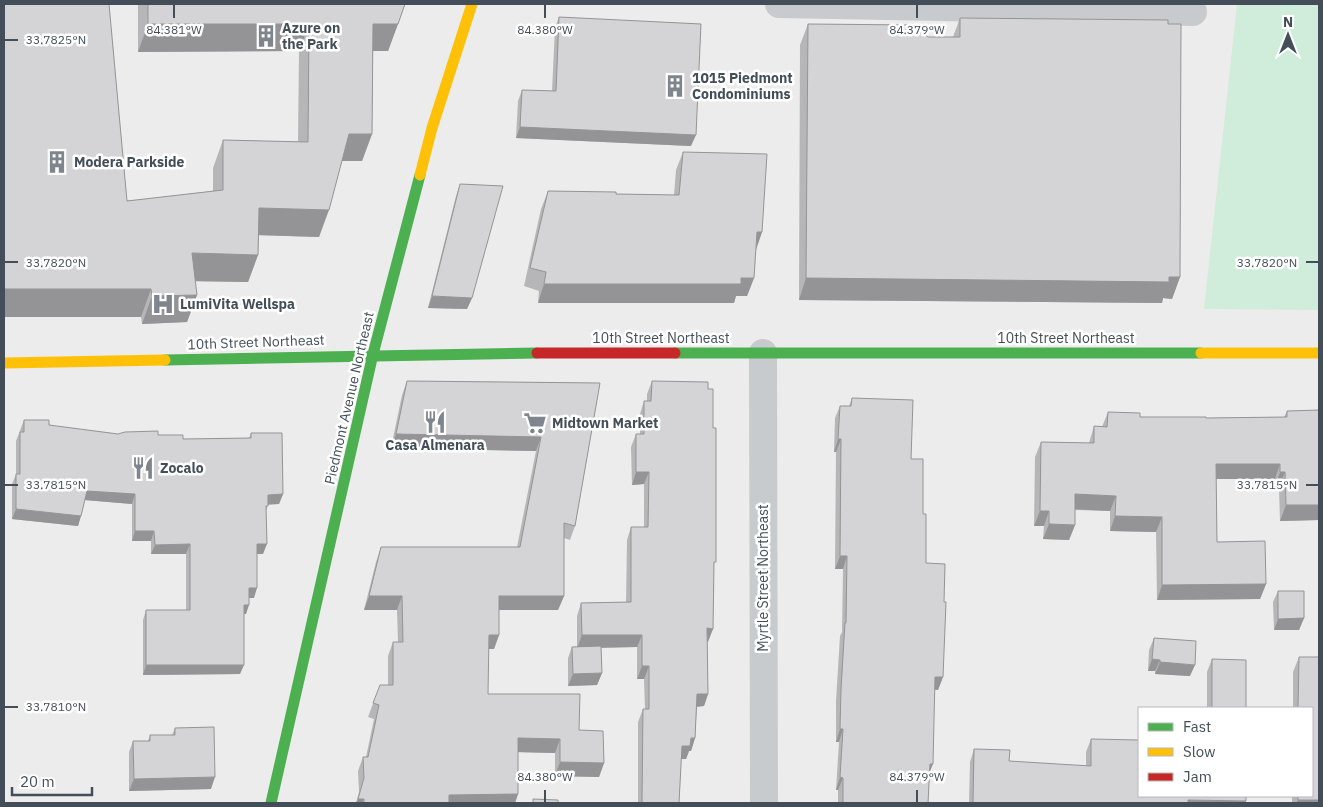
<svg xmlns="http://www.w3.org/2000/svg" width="1323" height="807" viewBox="0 0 1323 807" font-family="'IBM Plex Sans',sans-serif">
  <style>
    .green { fill: #cfedda }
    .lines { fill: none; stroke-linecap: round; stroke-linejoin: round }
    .street { stroke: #c8cbcd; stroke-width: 28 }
    .fast { stroke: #4caf50; stroke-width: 11 }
    .slow { stroke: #ffc107; stroke-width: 11 }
    .jam { stroke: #c62828; stroke-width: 11 }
    .wall { fill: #b6b6b8 }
    .shaded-wall { fill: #949496 }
    .building { fill: #d4d4d6; stroke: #949496 }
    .ticks { fill: none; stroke: #434e58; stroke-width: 2 }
    .labels { text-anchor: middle; stroke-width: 5; stroke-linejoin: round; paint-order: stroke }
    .poi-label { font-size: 14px; font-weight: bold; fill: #434e58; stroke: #fff; text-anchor: start }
    .street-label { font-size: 14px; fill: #434e58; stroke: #fff }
    .ticks-label { font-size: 12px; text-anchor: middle; fill: #434e58; stroke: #fff; stroke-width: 5; stroke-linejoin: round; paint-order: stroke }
  </style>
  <rect width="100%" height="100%" fill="#edecec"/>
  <path class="green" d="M1237,4H1319V310L1204,309Z"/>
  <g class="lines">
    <path class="street" d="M779,4L1193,12
      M763,353L764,803"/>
    <path class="fast" d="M675,353H1201
      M165,360L537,353
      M271,803L373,354L420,175"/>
    <path class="slow" d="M420,175L432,128L472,4
      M1201,353H1319
      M4,363L165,360"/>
    <path class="jam" d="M537,353H675"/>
  </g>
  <path class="wall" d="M138,4H405L388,51H373L372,134L362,161H342L319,237L259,235L258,255L248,282L195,281L197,295L187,322L142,324L141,317H4L127,201L213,191V168L223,140L298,142L299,51L138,52Z
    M559,17L691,146L516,138L518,101L522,90L552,91L555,28Z
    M960,18L1180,277L1172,299L1163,298L1162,303L799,300L800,45L808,24L928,37H953Z
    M683,152L762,232L756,248L754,278L747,296H736L734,303H538L539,291L524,286L541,209L548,191L616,194L674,195L676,170Z
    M460,184L472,298L467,309L428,308L456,196Z
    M407,381L600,383L575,526L570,540L564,538V596L558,610H499V635L494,649H488V694L579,730L604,763L599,777L555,776V753L518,752V794L515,803H356L359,792L358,771L363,757H366L374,719L368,717L380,685H388V656L393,642H398L397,610H364L376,562L381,547H517L536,451L391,448L402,395Z
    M652,381L708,389L713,428L714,567L713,629L707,641L708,694L704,706L697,707L695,738L691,751H689L686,759H681L679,803H638V722L643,709H645L644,679H637V647L601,648L602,673L597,685L568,686V658L572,647H577V616L581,603L626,602L627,540L631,527H644V484L632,485L631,447L636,434H640V414L644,401H647V394Z
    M852,398L911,459L923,514L926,563L943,677L938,690L934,689L928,803H838V790H836L839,742H836V701L840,636L842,632L843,569H835L836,452H834L835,418L840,406H849Z
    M1319,410V520L1280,521L1279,487H1275V479H1216L1217,542L1266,584L1260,599L1157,600L1156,532L1110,531V511L1075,510V525L1069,540L1043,539L1044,526H1034L1035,457L1041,442L1089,443L1094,426L1102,427L1108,412L1140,417L1206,418L1284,417L1287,411Z
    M24,420L49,425L118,434L158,435L183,439L249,438L251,433L283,494L279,504H268L266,512L263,554H257L254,598H249L246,614H244L240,674L143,675V620L146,610H186V554H151V541H132V504L85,500L78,526L12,519V484L16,474V441Z
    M1278,591L1304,618L1299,630H1274L1273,602Z
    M1154,638L1190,676L1155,674V671H1148L1149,650Z
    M1299,657H1319V803H1292V796H1312V708H1293V672Z
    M1212,659L1246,708H1207V672Z
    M175,728L211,789L129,791V752L133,741H148L150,735H172Z
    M1091,739L1246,801L1245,803H969L970,762L974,749L1009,761L1086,766V752Z"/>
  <path class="shaded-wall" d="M148,24H309L299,51L138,52Z
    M373,24H398L388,51H363Z
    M520,127L696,135L691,146L516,138Z
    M349,134H372L362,161H339Z
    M259,208L329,210L319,237L250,235Z
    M757,232H762L756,250Z
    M192,253L258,255L248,282L182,281Z
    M1169,277H1180L1172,299L1163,298L1162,303L799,300L806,278Z
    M741,278H754L747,296H736L734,303H538L544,284Z
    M4,289H151L141,317H4Z
    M197,295L187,322L142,324L152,296Z
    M432,296L472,298L467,309L428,308Z
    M396,434L541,437L536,451L391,448Z
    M838,439H841L836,452H834Z
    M1216,464H1280L1275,479H1211Z
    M636,472H649L644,484L632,485Z
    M1280,472H1285L1279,487H1275Z
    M87,491L135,494L132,504L84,500Z
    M283,494L279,504L264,505L268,495Z
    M1075,494L1116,496L1110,511L1070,509Z
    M1286,505H1319V520L1280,521Z
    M16,509L81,516L78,526L12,519Z
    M1040,511H1049L1044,526H1034Z
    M1115,516L1162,517L1156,532L1110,531Z
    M1049,524L1075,525L1069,540L1043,539Z
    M135,531H154L151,541H132Z
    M190,544L186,554H151L155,545Z
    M257,544H267L263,554H254Z
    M840,556H847L843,569H835Z
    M1266,584L1260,599L1157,600L1162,585Z
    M249,588H257L254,598H246Z
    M369,596H402L397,610H364Z
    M499,596H564L558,610H494Z
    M244,605H249L246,614H240Z
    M1304,618L1299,630H1274L1278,619Z
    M707,628L713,629L708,642L703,641Z
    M489,635H499L494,649H484Z
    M582,635H642L637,647L577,648Z
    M1152,659L1160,660L1155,671H1148Z
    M1160,662L1195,665L1190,676L1155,674Z
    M146,665H244L240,674L143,675Z
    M642,666H649L644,679H637Z
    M602,673L597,685L568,686L573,674Z
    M935,677H943L938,690L930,689Z
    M697,694H708L704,706L692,707Z
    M840,729H843L839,742H836Z
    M518,738L560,739L555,753L513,752Z
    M691,738H695L691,751H689L686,759H677L682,746Z
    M560,762L604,763L599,777L555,776Z
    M930,764H933L928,776Z
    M215,777L211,789L129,791L134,779Z
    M840,777L843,778L838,790H836Z
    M518,794L515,803H446L449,795Z
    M358,799H364L362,803H356Z
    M1188,800L1246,801L1245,803H1187Z
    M1298,800H1319V803H1296Z"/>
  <path class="building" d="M4,4H109L127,201L223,190V140L308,142L309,24H148V4H405L398,24H373L372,134H349L329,210L259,208L258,255L192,253L197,295L152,296L151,289H4Z
    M559,17L701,24L696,135L520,127L522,90L556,91Z
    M960,18L1168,20V24H1181L1180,277H1169V282L806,278L808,24L915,25L928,37H960Z
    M683,152L767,154L762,232H757L754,278H741V284H544L546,272L530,268L548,191L616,192V194L679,195Z
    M460,184L503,186L472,298L432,296Z
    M407,381L600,383L575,526L564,523V596H499V635H489L488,694H580L579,730L603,731L604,763L560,762V739L518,738V794L449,795V803H364V799H358L364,778L363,757H368L379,705L373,703L380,685H393V642H403L402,596H369L381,547H520L541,437L396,434Z
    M652,381L708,382V389H713V428H716V562H714L713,629L707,628L708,694H697L695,738H691L690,746H682L679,803H642L643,709H649V666H642V635H582L581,603L631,602V527H648L649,472H636V434H644V401H651Z
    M852,398L913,400L911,459H923V514H926V563L945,564L944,602H946L943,677H935L933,764H930L928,803H843V778L840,777L843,729H840L841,689L845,623H846L847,556H840L841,439H838L840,406H851Z
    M1319,410V505H1286L1285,472H1280V464H1216L1217,542L1265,541L1266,584L1162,585V517L1115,516L1116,496L1075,494V525L1049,524V511H1040L1041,442L1094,443V426L1107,427L1108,412L1140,413V417H1206V418L1287,417V411Z
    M24,420H49V425L118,434L125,432L158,431V435H183V439L251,438V433H282L283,494L268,495V506H266L267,544H257V588H249V605H244V665H146V610H190V544L155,545L154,531H135V494L87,491L81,516L16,509V474H20V432H24Z
    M1278,591H1304V618L1278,619Z
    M1154,638L1196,641L1195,665L1160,662V660L1152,659Z
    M601,646L602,673L573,674L572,647Z
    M1299,657H1319V800H1298V796H1312V708H1298Z
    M1212,659L1246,660V708H1212Z
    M214,727L215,777L134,779L133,741H150V735H175V728Z
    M1091,739L1139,740V796H1246V801L1188,800V803H973L974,749L1010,750L1009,761L1091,766Z
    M533,799L558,800V803H533Z"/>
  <path class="ticks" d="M174,5V18M545,5V18M917,5V18M5,40H18M5,262H18M1306,262H1318M5,485H18M1306,485H1318M5,707H18M545,790V802M917,790V802"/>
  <defs>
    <symbol id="building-bare" viewBox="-9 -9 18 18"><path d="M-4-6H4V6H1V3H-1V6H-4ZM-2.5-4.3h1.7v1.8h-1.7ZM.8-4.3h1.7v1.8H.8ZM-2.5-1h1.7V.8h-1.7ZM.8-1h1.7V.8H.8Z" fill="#7e858c" stroke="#fff" stroke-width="2.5" paint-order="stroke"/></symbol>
    <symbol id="hospital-bare" viewBox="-9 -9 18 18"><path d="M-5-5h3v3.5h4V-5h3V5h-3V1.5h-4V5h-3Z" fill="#7e858c" stroke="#fff" stroke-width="2.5" paint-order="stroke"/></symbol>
    <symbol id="restaurant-bare" viewBox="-9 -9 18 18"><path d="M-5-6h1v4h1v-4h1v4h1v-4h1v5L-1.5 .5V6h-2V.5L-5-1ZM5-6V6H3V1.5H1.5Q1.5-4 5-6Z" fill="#7e858c" stroke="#fff" stroke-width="2.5" paint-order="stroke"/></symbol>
    <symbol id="supermarket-bare" viewBox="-9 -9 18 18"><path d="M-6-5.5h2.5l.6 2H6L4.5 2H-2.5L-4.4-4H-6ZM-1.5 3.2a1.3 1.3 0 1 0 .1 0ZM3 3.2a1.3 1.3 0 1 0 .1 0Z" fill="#7e858c" stroke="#fff" stroke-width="2.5" paint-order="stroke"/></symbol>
  </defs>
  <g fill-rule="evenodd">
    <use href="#building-bare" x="250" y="20" width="32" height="32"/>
    <use href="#building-bare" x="659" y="70" width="32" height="32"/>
    <use href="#building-bare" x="41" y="146" width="32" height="32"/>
    <use href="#hospital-bare" x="147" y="288" width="32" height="32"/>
    <use href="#restaurant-bare" x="419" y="406" width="32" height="32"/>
    <use href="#supermarket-bare" x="519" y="407" width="32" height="32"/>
    <use href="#restaurant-bare" x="127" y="452" width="32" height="32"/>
  </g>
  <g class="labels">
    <g class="poi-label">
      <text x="282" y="33">Azure on<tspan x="282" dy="16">the Park</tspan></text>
      <text x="692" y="83">1015 Piedmont<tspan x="692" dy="16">Condominiums</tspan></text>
      <text x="74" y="167">Modera Parkside</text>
      <text x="180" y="309">LumiVita Wellspa</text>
      <text x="552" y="428">Midtown Market</text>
      <text x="435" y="450" text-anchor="middle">Casa Almenara</text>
      <text x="160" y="473">Zocalo</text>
    </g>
    <g class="street-label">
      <text x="661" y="343">10th Street Northeast</text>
      <text x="1066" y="343">10th Street Northeast</text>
      <text transform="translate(256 342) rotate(-2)" y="5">10th Street Northeast</text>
      <text transform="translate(349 398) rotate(-77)" y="5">Piedmont Avenue Northeast</text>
      <text transform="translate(763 578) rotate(-90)" y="5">Myrtle Street Northeast</text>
    </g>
  </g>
  <g class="ticks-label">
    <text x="174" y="34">84.381°W</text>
    <text x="545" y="34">84.380°W</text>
    <text x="917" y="34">84.379°W</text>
    <text x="56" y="44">33.7825°N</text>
    <text x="56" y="267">33.7820°N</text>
    <text x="1267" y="267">33.7820°N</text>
    <text x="56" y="489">33.7815°N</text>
    <text x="1267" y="489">33.7815°N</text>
    <text x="56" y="711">33.7810°N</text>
    <text x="545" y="781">84.380°W</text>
    <text x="917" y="781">84.379°W</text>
  </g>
  <rect width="1323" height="807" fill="none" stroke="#434e58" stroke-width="10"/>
  <rect x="1138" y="707" width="175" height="90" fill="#ffffff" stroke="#b4b8bc"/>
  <rect x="1148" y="723" width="25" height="8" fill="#4caf50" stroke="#b4b8bc"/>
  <text x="1183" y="732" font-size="15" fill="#434e58">Fast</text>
  <rect x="1148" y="748" width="25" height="8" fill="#ffc107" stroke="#b4b8bc"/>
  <text x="1183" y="757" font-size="15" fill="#434e58">Slow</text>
  <rect x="1148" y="773" width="25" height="8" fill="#c62828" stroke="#b4b8bc"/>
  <text x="1183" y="782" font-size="15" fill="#434e58">Jam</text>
  <g transform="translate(1288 35)" stroke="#ffffff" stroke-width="4" paint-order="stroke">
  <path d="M0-4L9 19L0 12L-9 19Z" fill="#434e58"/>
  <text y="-8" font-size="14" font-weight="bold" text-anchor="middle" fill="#434e58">N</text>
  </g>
  <path d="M12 787v8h80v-8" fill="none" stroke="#434e58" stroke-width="2.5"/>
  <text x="20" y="787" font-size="15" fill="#434e58" stroke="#ffffff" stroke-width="4" paint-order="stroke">20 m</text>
</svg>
